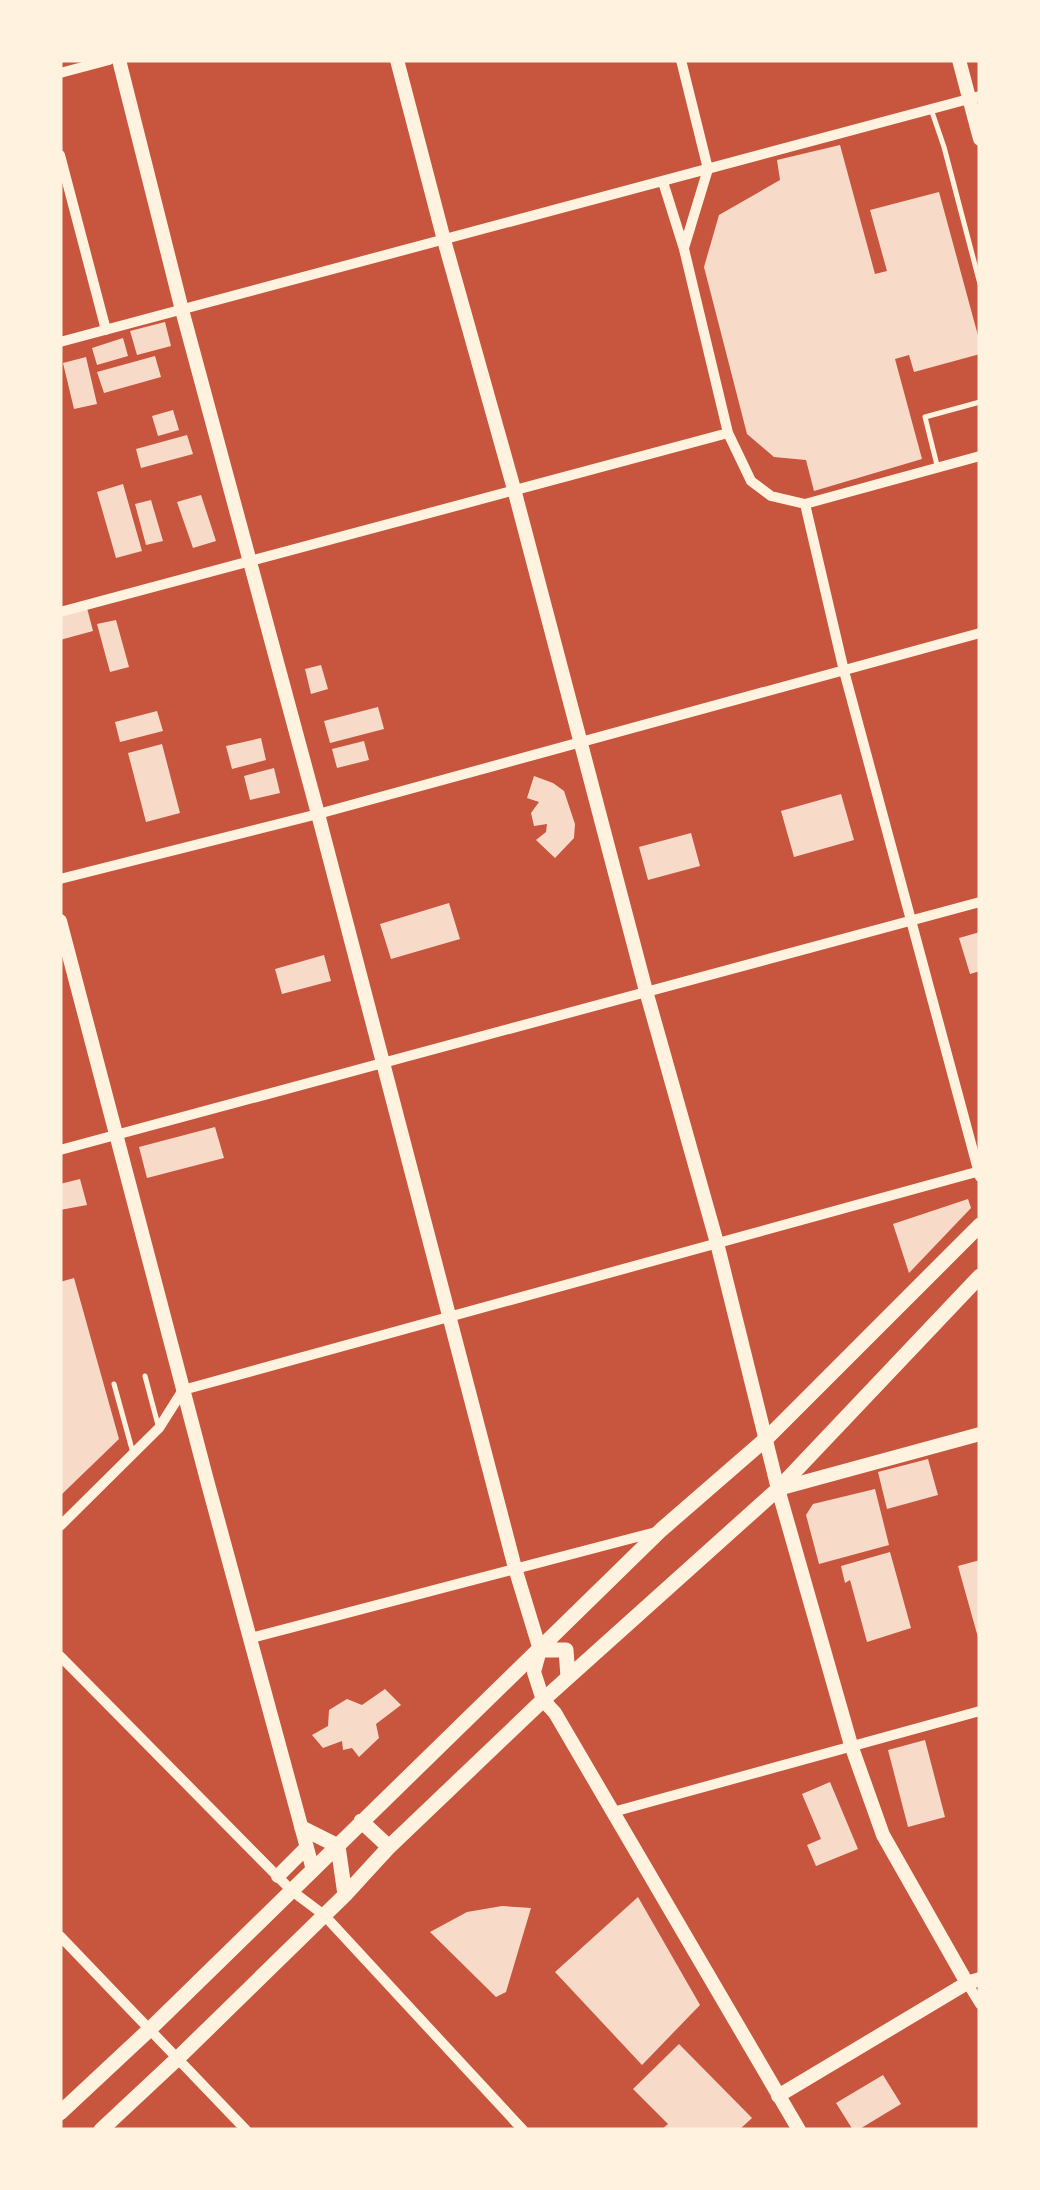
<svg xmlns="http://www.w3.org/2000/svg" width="1040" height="2190" viewBox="0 0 1040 2190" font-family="'Public Sans',sans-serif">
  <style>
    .building { fill: #f7dbc8 }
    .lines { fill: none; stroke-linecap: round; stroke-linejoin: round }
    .service { stroke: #fff3e0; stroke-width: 5 }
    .minor { stroke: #fff3e0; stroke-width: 10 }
    .tertiary { stroke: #fff3e0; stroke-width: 14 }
    .secondary { stroke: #fff3e0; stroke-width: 15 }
  </style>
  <rect width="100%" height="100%" fill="#c8553d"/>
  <path class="building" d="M840,145L875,274L887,271L870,210L939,192L980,343V354L914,372L909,355L895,359L922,459L814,491L806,460L774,457L747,434L704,267L719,215L780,180L777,160Z
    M165,322L171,346L137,355L130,331Z
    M123,338L128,356L97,365L92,348Z
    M155,356L161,377L104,393L97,372Z
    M86,357L97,404L74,409L63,363Z
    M173,410L179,430L158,436L152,416Z
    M187,435L193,454L141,468L136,449Z
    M123,484L142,551L116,558L97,492Z
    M201,495L216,541L193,548L177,502Z
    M151,500L163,541L146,545L135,504Z
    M87,608L93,631L60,640V615Z
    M116,620L129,667L110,672L97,624Z
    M321,665L328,689L311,694L305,669Z
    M378,707L384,729L330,743L324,721Z
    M157,711L163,731L120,742L115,722Z
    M261,738L266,760L232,769L226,746Z
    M364,741L369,760L337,768L332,749Z
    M162,744L180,813L146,822L128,753Z
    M274,768L280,793L250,800L244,776Z
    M534,776L553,783L564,791L575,824L574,838L555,858L536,840L546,832L547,824L534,826L531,813L539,802L527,798Z
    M841,794L854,840L794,857L781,811Z
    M691,833L700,866L648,880L639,847Z
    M449,903L460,939L391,959L380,924Z
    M980,932V971L970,974L959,938Z
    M324,955L331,981L282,994L275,969Z
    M215,1127L224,1158L147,1178L139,1147Z
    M80,1179L87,1205L60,1210V1184Z
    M968,1199L971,1208L909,1273L893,1224Z
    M74,1278L119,1439L60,1496V1282Z
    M928,1459L938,1495L887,1509L878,1472Z
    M875,1489L889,1545L819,1564L806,1515L813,1504Z
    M890,1552L911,1628L867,1642L850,1580L845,1583L841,1566Z
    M980,1560V1641H979L958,1566Z
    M385,1689L401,1705L376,1724L379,1738L359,1757L352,1748L343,1750L342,1741L323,1748L312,1735L328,1726L329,1710L347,1699L362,1705Z
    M925,1740L945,1817L908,1827L888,1750Z
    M830,1782L858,1849L816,1866L807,1845L821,1839L802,1794Z
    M638,1897L700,2005L642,2065L555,1972Z
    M502,1906L531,1908L506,1992L496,1997L430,1932L467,1912Z
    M679,2044L752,2118L739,2130H661L668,2124L633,2089Z
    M883,2075L901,2104L858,2130H853L836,2103Z"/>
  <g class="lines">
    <path class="service" d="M931,109L944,147L980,284
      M937,465L925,417L980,402
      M145,1376L158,1425
      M114,1384L133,1453"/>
    <path class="minor" d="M681,60L708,169L684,248
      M60,73L109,60
      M60,155L106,330
      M663,182L684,249L728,433L751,481L771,496L805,504L980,456
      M60,342L980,96
      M805,504L844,671L980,1177
      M60,612L728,433
      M60,879L318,814L980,633
      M60,1150L980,902
      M60,1526L159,1428L183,1390L980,1171
      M251,1638L656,1532
      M60,1656L292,1891L324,1915L523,2130
      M613,1812L980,1711
      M60,1936L246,2130
      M967,1983L980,2004"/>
    <path class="tertiary" d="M119,60L182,310L318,814L515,1568L540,1650L534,1672L543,1700L555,1713L799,2130
      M397,60L444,240L514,489L646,991L717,1243L778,1489L851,1745L883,1835L967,1983
      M959,60L980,139
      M60,921L208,1484L313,1870
      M778,1489L980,1434
      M278,1876L307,1847
      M778,2096L967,1983L980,1979"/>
    <path class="secondary" d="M540,1650H566L568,1677
      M361,1821L389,1847
      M302,1828L338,1846L345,1895
      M60,2113L150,2029L661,1530L767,1438L980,1225
      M101,2130L178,2058L345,1895L389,1847L543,1700L778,1489L980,1276"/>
  </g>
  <rect width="1040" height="2190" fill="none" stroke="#fff3e0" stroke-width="125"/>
</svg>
